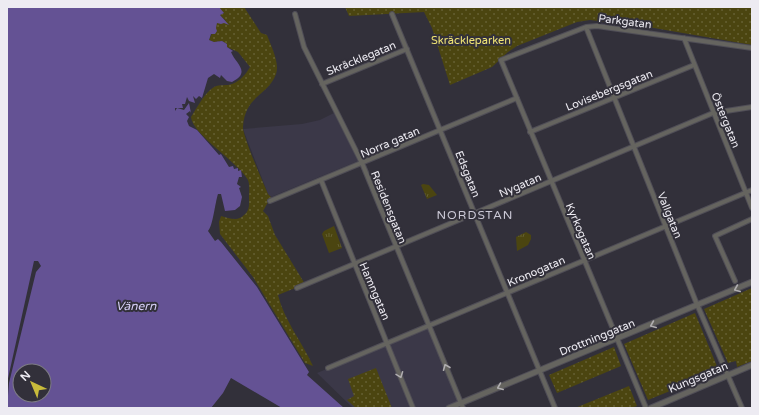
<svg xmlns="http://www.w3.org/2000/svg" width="759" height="415" viewBox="0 0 759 415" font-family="'Varela Round',sans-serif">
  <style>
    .built { fill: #3b3848 }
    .grass { fill: url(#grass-tufts) }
    .park { fill: url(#park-dots) }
    .water { fill: #645294; fill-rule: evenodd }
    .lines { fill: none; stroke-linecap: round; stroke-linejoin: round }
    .minor-casing { stroke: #504e57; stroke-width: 6 }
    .tertiary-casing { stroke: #504e57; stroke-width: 7 }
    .minor { stroke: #65645f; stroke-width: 4 }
    .tertiary { stroke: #65645f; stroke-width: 5 }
    .oneway { stroke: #b0aeb0 }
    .labels { text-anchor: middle; stroke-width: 4; stroke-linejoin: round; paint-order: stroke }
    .street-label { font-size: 11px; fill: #edebf2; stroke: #32303a }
    .park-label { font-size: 11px; fill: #f1e575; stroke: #32303a }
    .neighbourhood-label { font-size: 12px; letter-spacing: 1px; fill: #cbc9d6; stroke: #32303a }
    .water-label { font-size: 12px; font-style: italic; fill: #d7d0f7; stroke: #32303a }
  </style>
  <defs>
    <pattern id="grass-tufts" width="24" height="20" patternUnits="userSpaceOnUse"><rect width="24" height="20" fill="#4b4510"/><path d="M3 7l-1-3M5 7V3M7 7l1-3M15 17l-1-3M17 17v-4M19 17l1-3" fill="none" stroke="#656033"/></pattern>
    <pattern id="park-dots" width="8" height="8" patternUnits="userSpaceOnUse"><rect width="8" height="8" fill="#4b4510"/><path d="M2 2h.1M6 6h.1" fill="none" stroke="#656033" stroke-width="1.8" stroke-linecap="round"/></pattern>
  </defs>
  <rect width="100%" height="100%" fill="#32303a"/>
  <path class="built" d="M334,113L358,161L271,197L268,194L243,129L302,124L320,120Z
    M429,327L460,402L446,408H413L387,344Z
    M385,345L411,408H353L317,373Z"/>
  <path class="grass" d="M423,184L429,185L437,195L427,199L421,185Z
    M334,226L342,248L329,253L322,234L324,231Z
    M526,232L531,235V239L528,245L517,251L516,237Z"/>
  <path class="park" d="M211,7H244L261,33L267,35C271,46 280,63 276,74C268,96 245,95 243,127C243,137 263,182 268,194L271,197L263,211L268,216L275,235L305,284L278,295C284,320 302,342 313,366L305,363L253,277L220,234L219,222L221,216C229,218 238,222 244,215C250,210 249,205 249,198C249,193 250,185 248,180C239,163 192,134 191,117C197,108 204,93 214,87C220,84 227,86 232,84C240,81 246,74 250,67L238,52L227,47V44L222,41L214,42L209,40L217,23L226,21L220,15L224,13L216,7Z
    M345,7H752V45L654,28L590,20L577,22L517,46L508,52L492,67L450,85L432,28L424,12L349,16Z
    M752,288V361L737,367L736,361L728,363L704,309Z
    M695,313L719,371L648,400L624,344Z
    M614,347L621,366L557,393L549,375Z
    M376,368L392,408H356L347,400L354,396L348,379Z
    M629,386L637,406L631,408H575Z"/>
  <path class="water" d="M7,7H219L224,13L220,15L229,25L224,23L221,24L217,23L216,28L217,31L215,34H211L209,40L214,42L222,41L227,44V47L233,51L231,52C235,63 252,72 232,82L227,81L221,75L220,78L214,74L208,78L202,98L199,96L196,99L193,96L195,103L189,101L187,97L185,104H182L183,108H175V111L177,108L184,110L189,103L191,113L190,111L186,114L189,117L187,121L189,126L197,130L219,155L221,154L229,167L233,166L234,169L238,168V171L241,170L242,177H239L237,184L241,187L239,188L242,197L240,206L235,210L225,211L221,194H218C215,203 213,226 208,231L215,241L218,239L221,242L257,287L309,372L307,375L344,408H282L231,378L223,393L211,408H7L9,383L36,272L41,266L38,261H34L7,383ZM20,371H44V395H20Z"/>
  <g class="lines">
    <defs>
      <path id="minor" d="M295,14L304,47L362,163L463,408
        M392,14L555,408
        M586,27L696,302L742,408
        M684,38L752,208
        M322,84L407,49
        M530,132L694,65
        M321,180L413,408
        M270,201L517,98
        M735,281L715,236L752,219
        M297,288L713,113L752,107
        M328,368L752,190
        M646,408L501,60L586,27L597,26L752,48"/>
      <path id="tertiary" d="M449,408L752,282
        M651,408L752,365"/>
    </defs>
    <use href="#minor" class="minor-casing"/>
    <use href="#tertiary" class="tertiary-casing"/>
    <use href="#minor" class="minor"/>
    <use href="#tertiary" class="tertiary"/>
  </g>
  <defs><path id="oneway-chevron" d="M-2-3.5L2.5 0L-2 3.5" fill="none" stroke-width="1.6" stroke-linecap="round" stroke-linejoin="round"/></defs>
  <g class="oneway">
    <use href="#oneway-chevron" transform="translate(737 289) rotate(157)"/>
    <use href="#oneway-chevron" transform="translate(653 325) rotate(157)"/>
    <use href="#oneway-chevron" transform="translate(446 367) rotate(-112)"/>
    <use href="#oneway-chevron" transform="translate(400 375) rotate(69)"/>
    <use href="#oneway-chevron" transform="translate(500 387) rotate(158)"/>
  </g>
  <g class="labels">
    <g class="street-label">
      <text transform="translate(625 21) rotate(7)" y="4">Parkgatan</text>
      <text transform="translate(361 58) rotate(-22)" y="4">Skräcklegatan</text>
      <text transform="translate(609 90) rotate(-22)" y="4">Lovisebergsgatan</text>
      <text transform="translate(726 120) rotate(68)" y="4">Östergatan</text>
      <text transform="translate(390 142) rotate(-23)" y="4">Norra gatan</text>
      <text transform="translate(468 174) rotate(68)" y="4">Edsgatan</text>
      <text transform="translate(520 185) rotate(-23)" y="4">Nygatan</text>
      <text transform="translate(389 207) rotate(68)" y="4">Residensgatan</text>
      <text transform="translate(670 215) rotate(68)" y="4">Vallgatan</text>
      <text transform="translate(581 231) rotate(67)" y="4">Kyrkogatan</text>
      <text transform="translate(536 271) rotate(-23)" y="4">Kronogatan</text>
      <text transform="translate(375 291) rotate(67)" y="4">Hamngatan</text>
      <text transform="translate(597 337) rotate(-22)" y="4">Drottninggatan</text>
      <text transform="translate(698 377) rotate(-23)" y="4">Kungsgatan</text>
    </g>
    <g class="park-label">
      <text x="471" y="44">Skräckleparken</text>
    </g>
    <g class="neighbourhood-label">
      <text x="475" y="219">NORDSTAN</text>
    </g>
    <g class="water-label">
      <text x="136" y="310">Vänern</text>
    </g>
  </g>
  <rect width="759" height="415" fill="none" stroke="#edebf2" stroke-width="16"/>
  <g transform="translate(32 383) rotate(316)"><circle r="19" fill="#32303a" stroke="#7d7b84"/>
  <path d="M0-3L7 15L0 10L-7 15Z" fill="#c8bb3b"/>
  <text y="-6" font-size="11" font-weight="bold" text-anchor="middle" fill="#edebf2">N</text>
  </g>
</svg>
